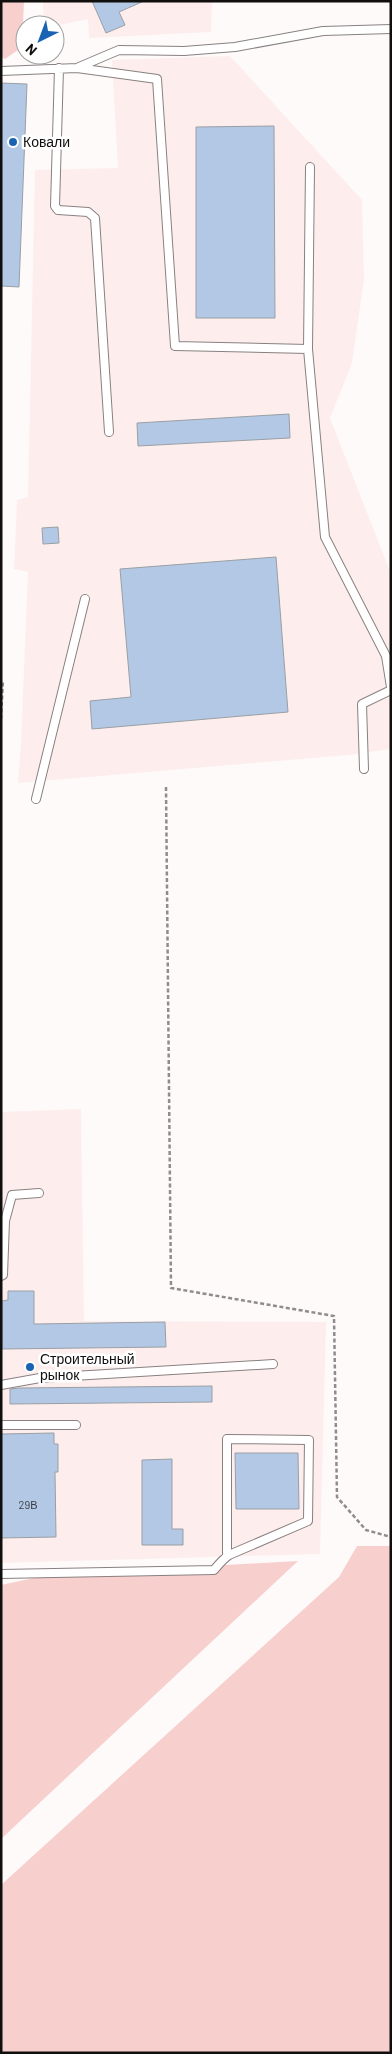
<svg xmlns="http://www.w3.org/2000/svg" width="392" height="2054" viewBox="0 0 392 2054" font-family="Barlow,sans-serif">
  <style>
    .built { fill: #fdeeed }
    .green { fill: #f7d0ce }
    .building { fill: #b2c8e4; stroke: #9a9fa5 }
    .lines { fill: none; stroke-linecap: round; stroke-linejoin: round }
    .service-casing { stroke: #898080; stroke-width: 10 }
    .path { stroke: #8f8c8c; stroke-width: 2.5; stroke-dasharray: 4 2.5; stroke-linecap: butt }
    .service { stroke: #fff; stroke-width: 8 }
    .poi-dot { fill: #1a63b2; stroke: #fff; stroke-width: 2 }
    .labels { text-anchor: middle; stroke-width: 5; stroke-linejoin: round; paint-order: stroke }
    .number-label { font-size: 11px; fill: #393c44 }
    .poi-label { font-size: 14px; fill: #110e0e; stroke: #fff; text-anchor: start }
  </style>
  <rect width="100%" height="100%" fill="#fefafa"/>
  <path class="built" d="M43,1H212L211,32L89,38L88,19L55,26L44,25Z
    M230,56L362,200L364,279L352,363L330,418L391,574V749L348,755L18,783L21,745L28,572L14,569L17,500L28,497L35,170L118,168L112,60Z
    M81,1109L84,1321L326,1322L320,1554L1,1563V1112Z"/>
  <path class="green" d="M1,1H24L23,24L18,50L5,59L1,57Z
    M357,1546H391V2053H1V1885L339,1577Z
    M298,1561L1,1839V1585L48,1575Z"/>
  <path class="building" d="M92,1H144L119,12L125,25L106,33Z
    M1,83L27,84L19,287L1,286Z
    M274,126L275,318H196V127Z
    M289,414L290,438L138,446L137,423Z
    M58,527L59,543L43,544L42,528Z
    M276,557L288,712L92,729L90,701L131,697L120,569Z
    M8,1291H34V1324L165,1322L166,1347L2,1349V1301L8,1300Z
    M212,1386V1402L10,1404V1389L19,1388Z
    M54,1433V1444H58V1472H55L56,1537L1,1538V1434Z
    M235,1453H298L299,1509H236Z
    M172,1459V1529H183V1545H142V1460Z"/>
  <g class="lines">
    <defs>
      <path id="service" d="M79,67L119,50L184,51L235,47L323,31L391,29
        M59,68L55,206L58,210L88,212L95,218L109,432
        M1,71L77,68L157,79L175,346L308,349
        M310,167L308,349L325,537L386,656L391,687
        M364,769L362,704L391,690
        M36,799L85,599
        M1,1276L3,1275L5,1221L12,1195L39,1193
        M1,1385L40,1378L273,1364
        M1,1425H76
        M1,1574L214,1570C219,1564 223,1559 229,1555L308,1521L309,1440L227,1439V1556"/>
    </defs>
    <use href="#service" class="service-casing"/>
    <path class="path" d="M1,719L3,680
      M166,787L171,1288L334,1316L337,1497L366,1530L391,1537"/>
    <use href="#service" class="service"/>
  </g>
  <g class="poi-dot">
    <circle cx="13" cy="142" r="5"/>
    <circle cx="30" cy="1367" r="5"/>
  </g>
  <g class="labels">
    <g class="number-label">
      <text x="28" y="1509">29В</text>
    </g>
    <g class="poi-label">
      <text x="23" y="147">Ковали</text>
      <text x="40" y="1364">Строительный<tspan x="40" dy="16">рынок</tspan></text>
    </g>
  </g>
  <rect width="392" height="2054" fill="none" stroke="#110e0e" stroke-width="5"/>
  <g transform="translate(40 40) rotate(222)"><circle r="24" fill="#ffffff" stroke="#a09f9f"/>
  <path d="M0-4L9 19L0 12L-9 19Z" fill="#1a63b2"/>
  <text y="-8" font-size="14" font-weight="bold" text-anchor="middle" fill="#110e0e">N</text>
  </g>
</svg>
